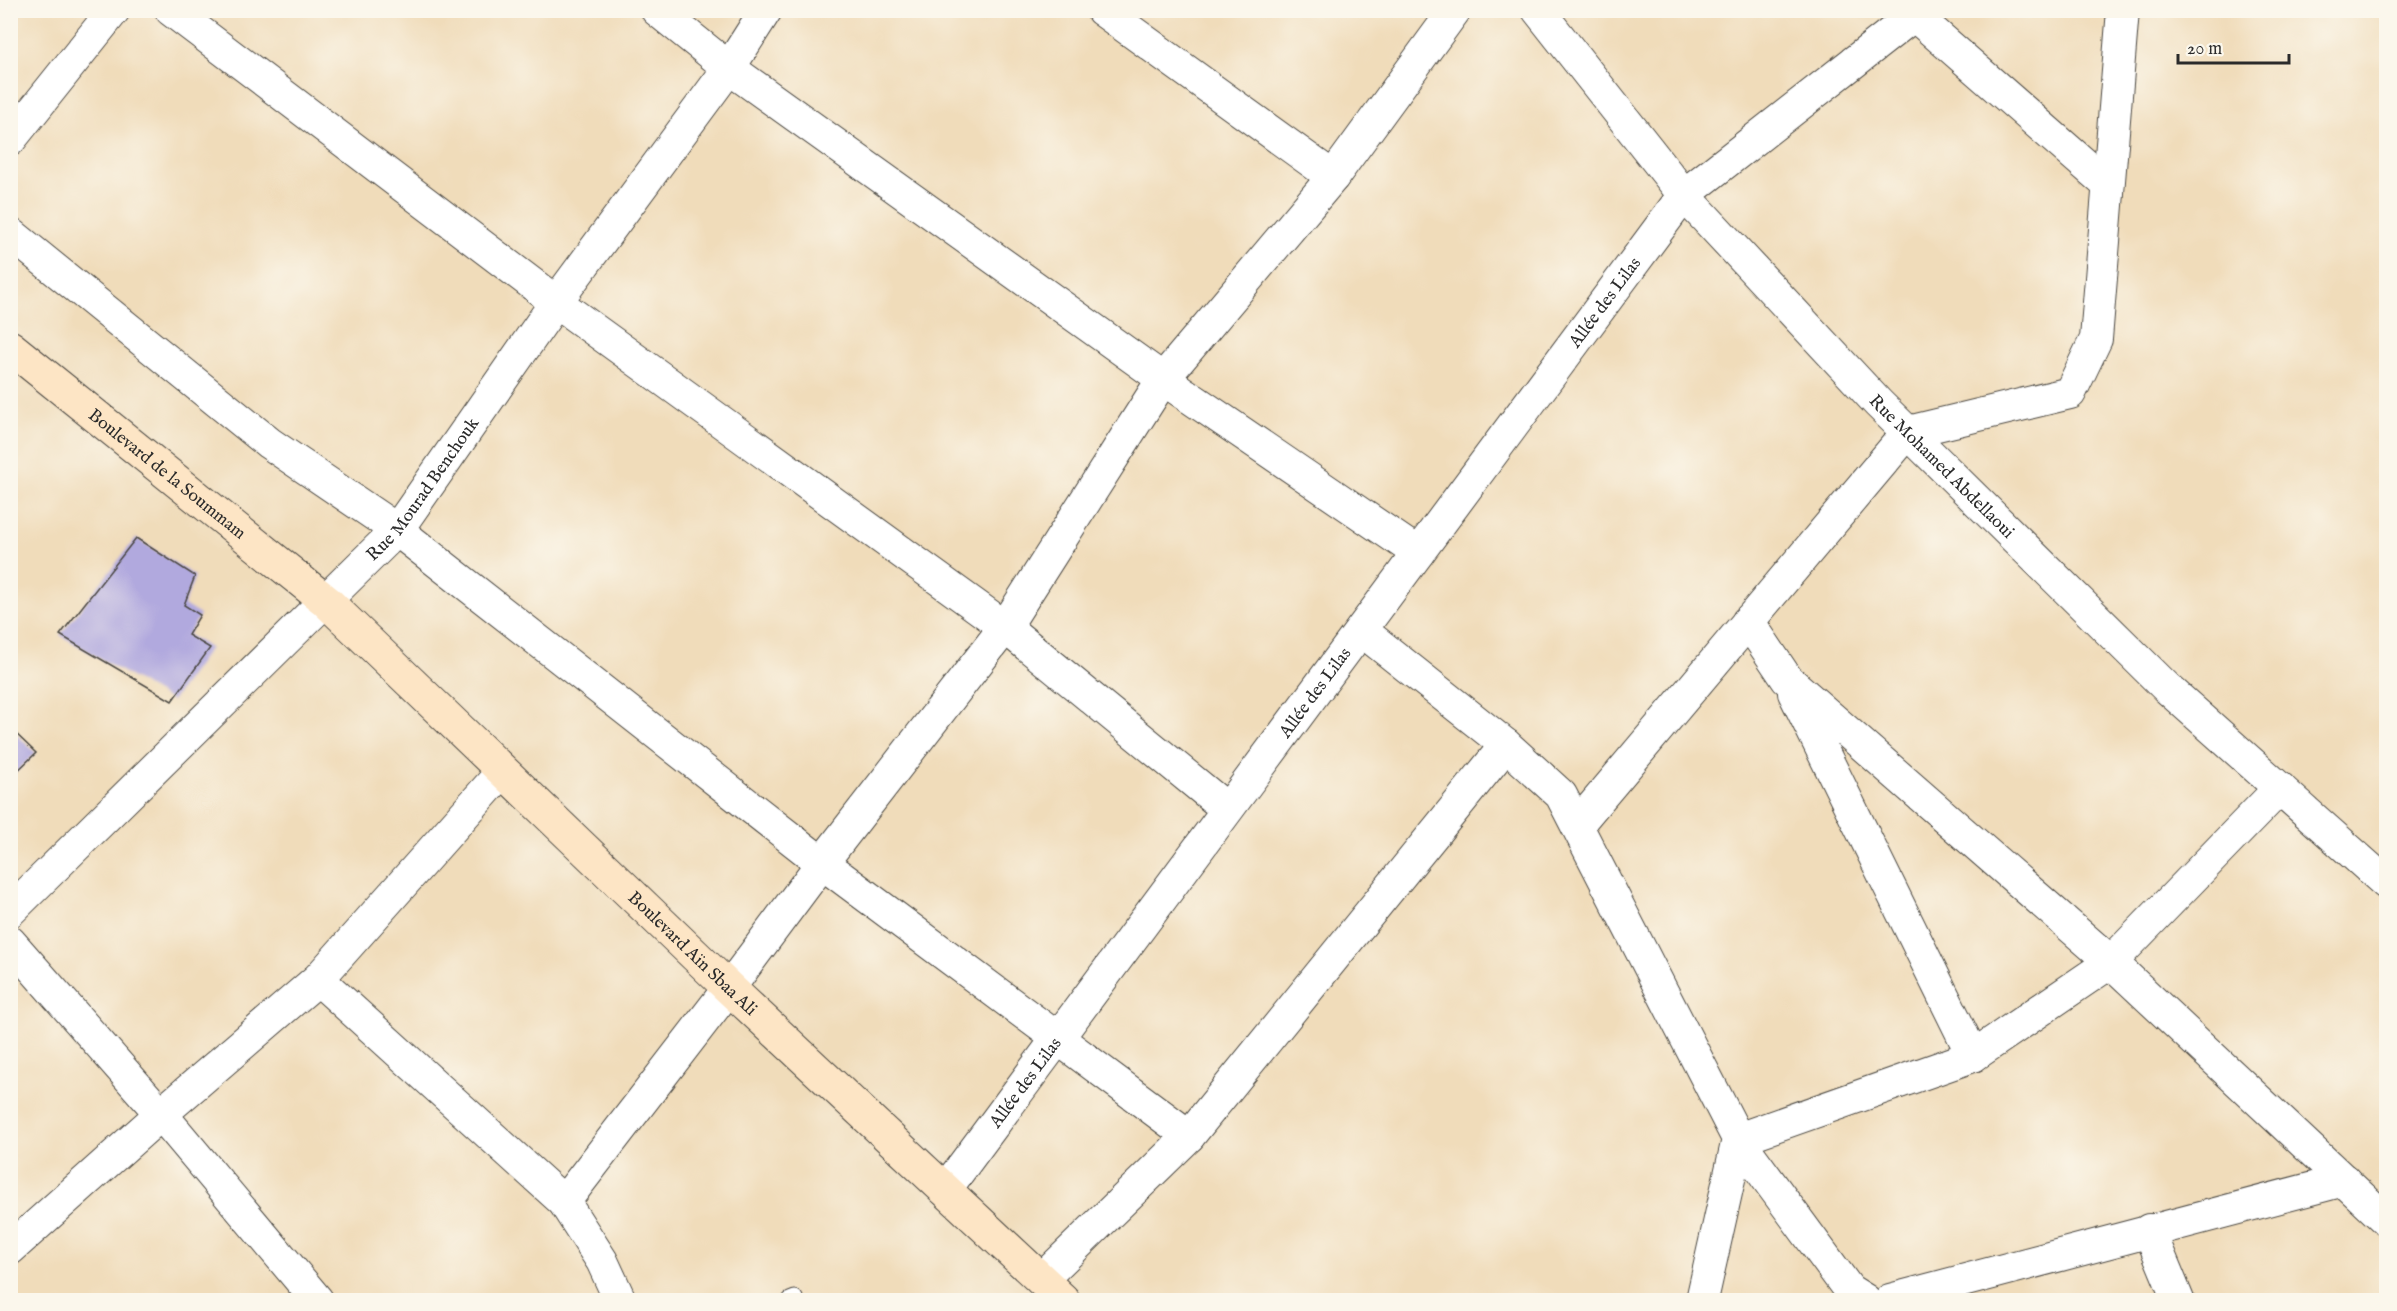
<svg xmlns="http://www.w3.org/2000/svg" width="2397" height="1311" viewBox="0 0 2397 1311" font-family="'IM FELL English',serif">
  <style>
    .building { fill: #b1a9de }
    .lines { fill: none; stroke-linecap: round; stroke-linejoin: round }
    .service-casing { stroke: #494640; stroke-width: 17 }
    .minor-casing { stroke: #494640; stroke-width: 34 }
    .secondary-casing { stroke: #494640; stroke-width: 35 }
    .service { stroke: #fff; stroke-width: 15 }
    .minor { stroke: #fff; stroke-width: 32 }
    .secondary { stroke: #fde5c5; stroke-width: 33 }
    .labels { text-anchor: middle; stroke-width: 4.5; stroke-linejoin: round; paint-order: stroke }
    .street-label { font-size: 18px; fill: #2b2b2b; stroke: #fbf7ec }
  </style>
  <rect width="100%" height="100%" fill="#fbf7ec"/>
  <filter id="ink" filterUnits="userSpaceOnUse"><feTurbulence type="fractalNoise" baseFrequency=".0167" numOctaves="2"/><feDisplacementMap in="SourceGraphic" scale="12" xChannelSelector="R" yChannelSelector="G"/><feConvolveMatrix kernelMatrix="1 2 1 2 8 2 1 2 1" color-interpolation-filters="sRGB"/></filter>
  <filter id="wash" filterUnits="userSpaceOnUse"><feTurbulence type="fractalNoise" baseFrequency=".008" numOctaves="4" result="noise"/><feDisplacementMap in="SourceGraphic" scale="24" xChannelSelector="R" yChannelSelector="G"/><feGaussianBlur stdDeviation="1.35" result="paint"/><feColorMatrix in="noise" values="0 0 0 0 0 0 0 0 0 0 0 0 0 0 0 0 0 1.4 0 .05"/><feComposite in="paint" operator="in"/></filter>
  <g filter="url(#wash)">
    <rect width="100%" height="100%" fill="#f0dcba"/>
    <g id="blocks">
      <path class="building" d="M136,538L195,576L184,605L200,615L188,635L210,648L172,701L60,635Z
        M10,728L36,753L10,778Z"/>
    </g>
  </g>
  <g filter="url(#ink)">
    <use href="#blocks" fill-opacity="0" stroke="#494640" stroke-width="1.5"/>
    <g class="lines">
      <defs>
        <path id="service" d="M790,1300L795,1298V1300"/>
        <g id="minor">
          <path d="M171,10L556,302L1005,627L1227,809"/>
          <path d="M657,10L729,68L1163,379L1418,553"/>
          <path d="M1102,10L1333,177"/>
          <path id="s1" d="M1538,10L1684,195L1878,403L2166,687L2386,883"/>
          <path d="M1914,10V15L2107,184"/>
          <path d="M10,140L114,10"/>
          <path d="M10,233L269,443L397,530L822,863L1189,1136"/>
          <path d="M1748,621L1787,679L2111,962L2386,1220"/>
          <path d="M1361,630L1506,745L1561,795L1738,1139L1702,1300"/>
          <path d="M1794,693L1973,1056"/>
          <path d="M1577,825L1908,432L2070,393L2096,339L2123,10"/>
          <path id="s2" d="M10,911L397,530L556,302L729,68L766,10"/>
          <path d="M10,942L161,1114L317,1300"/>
          <path d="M318,979L564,1202L602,1261L620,1300"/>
          <path id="s3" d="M945,1190L1684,195L1914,15"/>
          <path d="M564,1202L729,988L822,863L1005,627L1163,379L1333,177L1455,10"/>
          <path d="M2149,1230L2178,1300"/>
          <path d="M10,1249L161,1114L318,979L502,772"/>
          <path d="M1041,1280L1189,1136L1506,745"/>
          <path d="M1865,1300L1849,1290L1738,1139L1973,1056L2111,962L2280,788"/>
          <path d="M1890,1300L2344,1180"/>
        </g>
        <g id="secondary">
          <path id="s4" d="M10,347L326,601L729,988L1063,1300"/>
        </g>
      </defs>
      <use href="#service" class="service-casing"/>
      <use href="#minor" class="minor-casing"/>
      <use href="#secondary" class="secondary-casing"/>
      <use href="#service" class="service"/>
      <use href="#minor" class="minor"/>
      <use href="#secondary" class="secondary"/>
    </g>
  </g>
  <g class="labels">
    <g class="street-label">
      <text dy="6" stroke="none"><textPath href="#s3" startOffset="1106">Allée des Lilas</textPath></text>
      <text dy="6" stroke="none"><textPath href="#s1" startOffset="610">Rue Mohamed Abdellaoui</textPath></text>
      <text dy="6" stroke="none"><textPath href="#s4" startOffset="202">Boulevard de la Soummam</textPath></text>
      <text dy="6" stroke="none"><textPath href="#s2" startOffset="591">Rue Mourad Benchouk</textPath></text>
      <text dy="6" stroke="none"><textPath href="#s3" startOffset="620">Allée des Lilas</textPath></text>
      <text dy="6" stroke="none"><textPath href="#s4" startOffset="914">Boulevard Aïn Sbaa Ali</textPath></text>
      <text dy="6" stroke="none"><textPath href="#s3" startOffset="134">Allée des Lilas</textPath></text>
    </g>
  </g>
  <rect width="2397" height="1311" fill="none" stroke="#fbf7ec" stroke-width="36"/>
  <path d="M2178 54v9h111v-9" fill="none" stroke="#2b2b2b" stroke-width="3"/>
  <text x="2187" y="54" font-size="18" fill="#2b2b2b" stroke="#fbf7ec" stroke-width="4.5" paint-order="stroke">20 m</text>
</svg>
